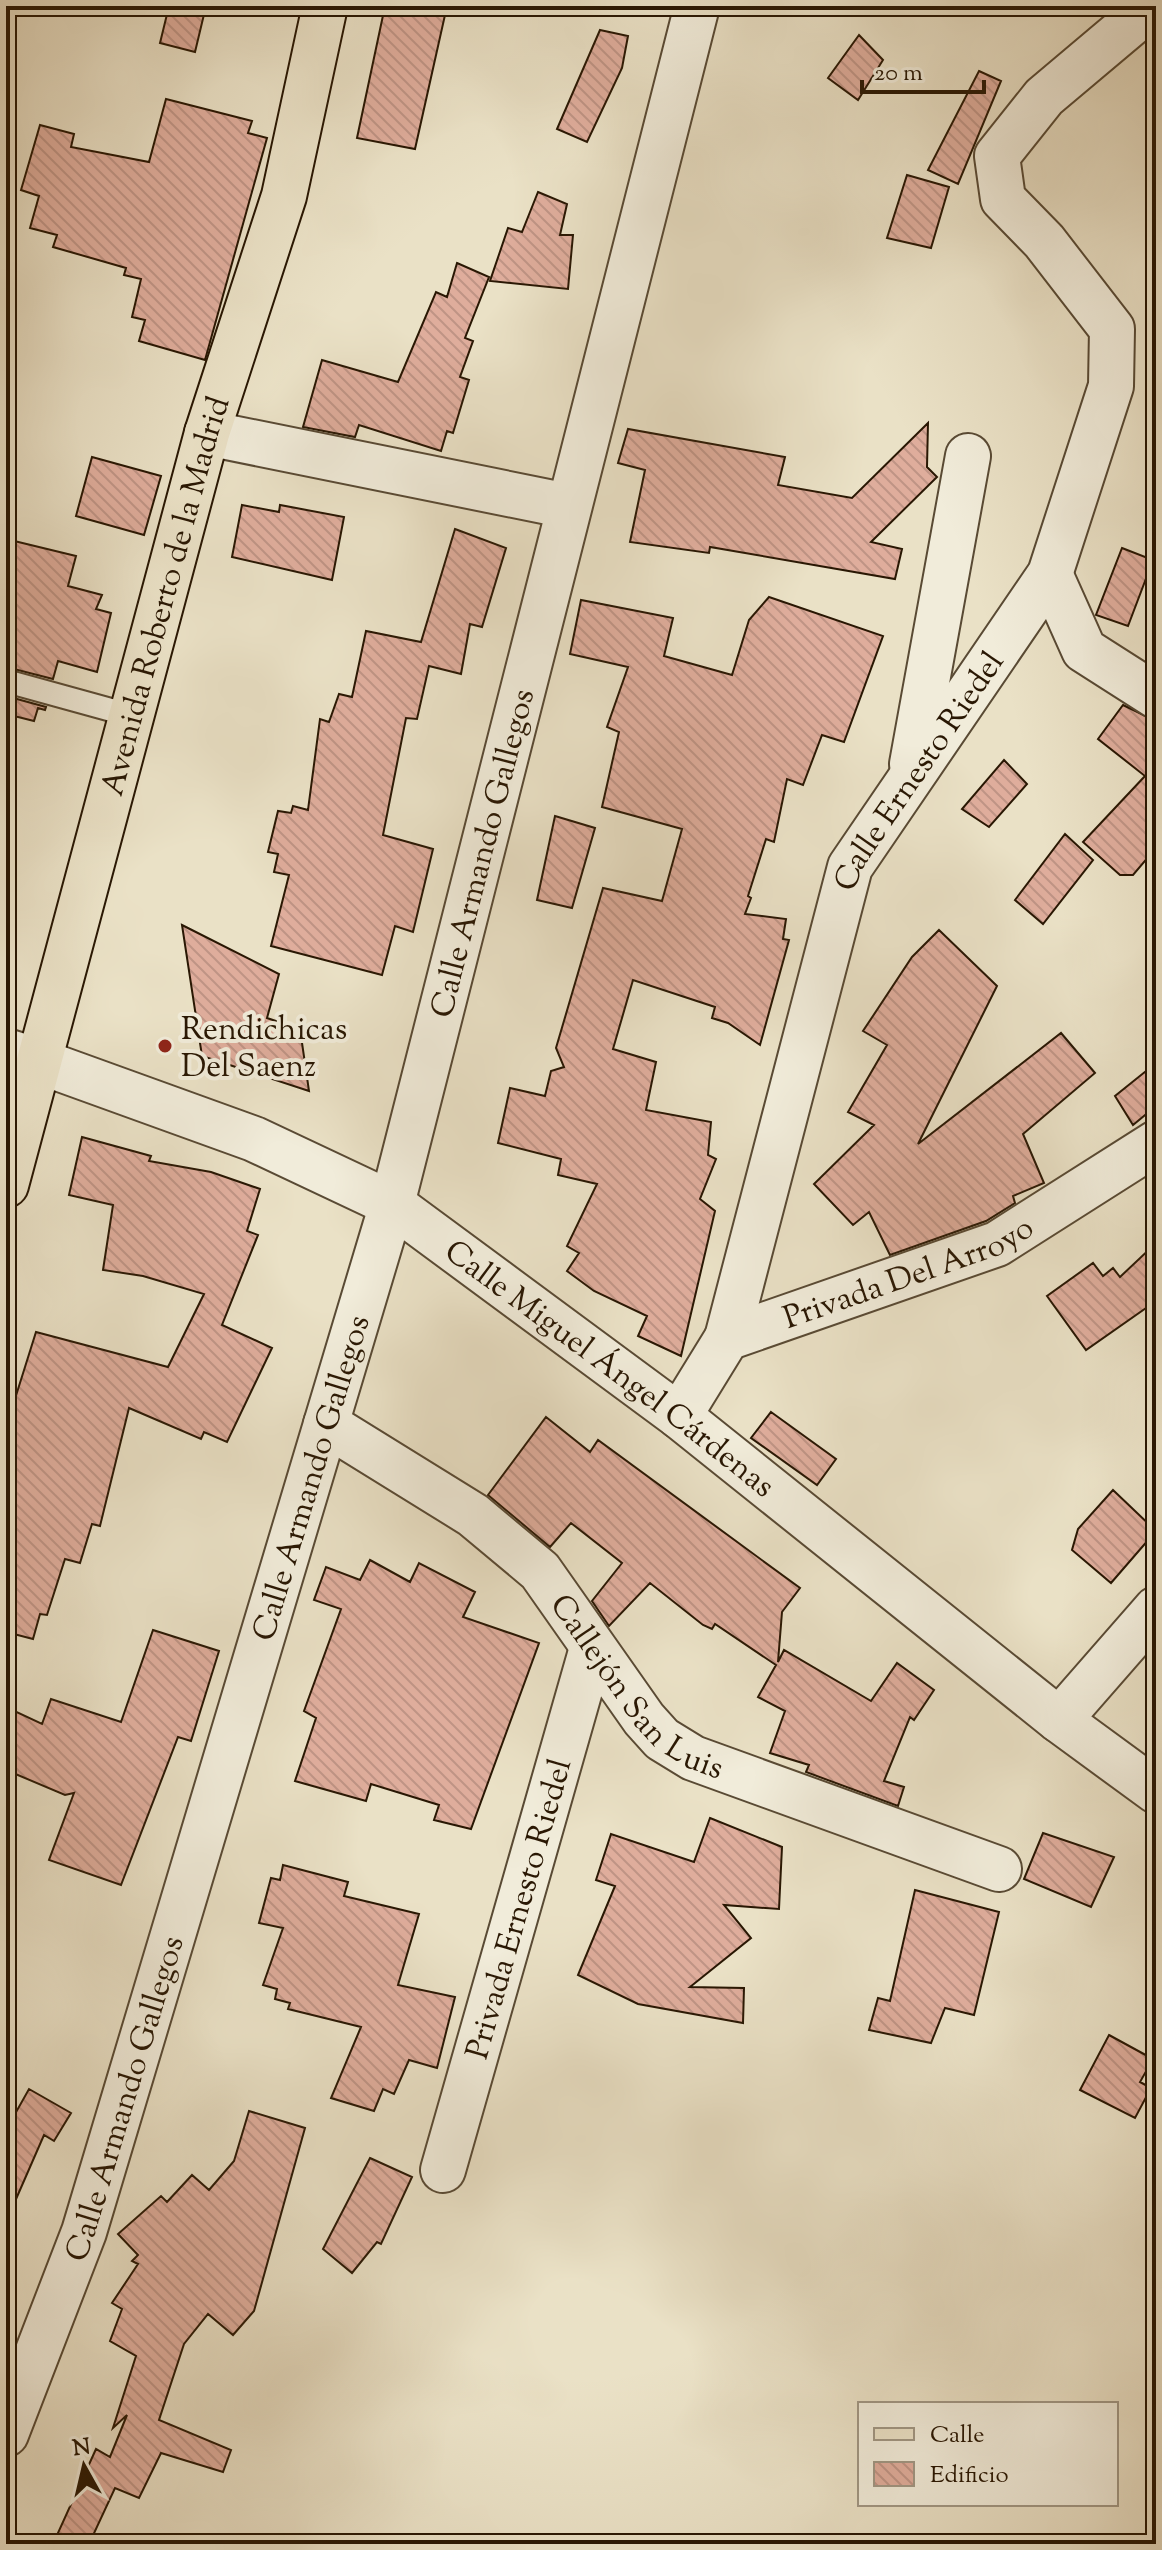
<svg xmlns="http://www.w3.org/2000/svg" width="1162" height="2550" viewBox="0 0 1162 2550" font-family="'Sorts Mill Goudy',serif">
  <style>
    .building { fill: url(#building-back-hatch); stroke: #291703; stroke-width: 2 }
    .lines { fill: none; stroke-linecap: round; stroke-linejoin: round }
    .service-casing { stroke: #594a34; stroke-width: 26 }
    .minor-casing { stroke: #594a34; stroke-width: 48 }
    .tertiary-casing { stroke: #594a34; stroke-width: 48 }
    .primary-casing { stroke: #291703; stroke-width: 48 }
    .service { stroke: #f1ecda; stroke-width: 22 }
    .minor { stroke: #f1ecda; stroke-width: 44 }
    .tertiary { stroke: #f1ecda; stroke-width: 44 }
    .primary { stroke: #eae1c6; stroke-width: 44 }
    .poi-dot { fill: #8f2418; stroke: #f1ecda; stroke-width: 3 }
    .labels { text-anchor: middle; stroke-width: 8; stroke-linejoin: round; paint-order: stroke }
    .street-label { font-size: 32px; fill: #291703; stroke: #f1ecda }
    .poi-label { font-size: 32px; fill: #291703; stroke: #f1ecda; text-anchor: start }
  </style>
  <defs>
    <pattern id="building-back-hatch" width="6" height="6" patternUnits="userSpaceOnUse" patternTransform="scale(2)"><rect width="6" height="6" fill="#dfad9c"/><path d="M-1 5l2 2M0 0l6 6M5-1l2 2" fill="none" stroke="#bf9485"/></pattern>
  </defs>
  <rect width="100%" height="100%" fill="#eae1c6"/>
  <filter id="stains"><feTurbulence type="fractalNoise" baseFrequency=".0025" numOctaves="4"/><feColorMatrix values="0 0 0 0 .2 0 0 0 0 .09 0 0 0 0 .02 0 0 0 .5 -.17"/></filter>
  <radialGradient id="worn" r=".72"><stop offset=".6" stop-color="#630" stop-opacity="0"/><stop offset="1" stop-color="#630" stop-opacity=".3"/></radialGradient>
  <path class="building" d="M169,6H206L195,52L160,43Z
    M385,6H447L415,149L357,138Z
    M600,30L628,36L622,68L587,142L557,129Z
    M859,35L883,60L858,100L828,78Z
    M979,71L1001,81L958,184L928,170Z
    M166,99L252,121L248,133L267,138L205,360L139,341L145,320L132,317L141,279L124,275L126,268L53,247L57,235L30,228L39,196L21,190L40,125L74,134L71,147L149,162Z
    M907,175L949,187L931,248L887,238Z
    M538,192L567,204L560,235H573L568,289L490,281L508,228L522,232Z
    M457,263L489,277L465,338L473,341L460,377L469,380L453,433L447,431L441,451L359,425L355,437L303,427L322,360L398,382L436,292L447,297Z
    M928,423L927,467L937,477L871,542L902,549L895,579L710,547L709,553L630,542L645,470L618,463L628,429L785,457L778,485L852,498Z
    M92,457L161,476L144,535L76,516Z
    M242,505L279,512L280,505L344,517L332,580L232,557Z
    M455,529L506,548L482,627L470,624L461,674L429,666L417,719L406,718L383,835L433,849L413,932L395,926L382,975L271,946L289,875L274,872L278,854L268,852L278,811L291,813L293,806L308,810L320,719L329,722L339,694L352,697L366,631L421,642Z
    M6,539L76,556L68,586L102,595L96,609L111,613L97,672L58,661L53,679L6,667Z
    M1122,548L1153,560L1128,626L1096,615Z
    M769,597L883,636L844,742L822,735L803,785L787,779L774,842L766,839L748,896L751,898L745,914L786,919L783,939L789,940L760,1045L728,1023L712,1018L715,1007L633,980L613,1049L656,1062L646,1110L711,1122L708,1155L716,1159L700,1199L715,1211L681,1356L638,1336L647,1316L594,1291L567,1271L579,1253L567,1246L597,1184L558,1175L561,1159L498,1143L510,1088L545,1096L551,1071L564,1067L556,1048L603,888L662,901L682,829L602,807L619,732L607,727L628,667L570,654L581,600L673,618L664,656L732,675L749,620Z
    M6,696L46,707L45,710L38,708L34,721L6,714Z
    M1123,705L1156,721V848L1133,875H1120L1083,842L1145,776L1098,739Z
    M1004,760L1027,784L989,827L962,809Z
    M555,816L595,828L572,908L537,900Z
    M1065,834L1093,860L1043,924L1015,900Z
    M182,925L279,974L267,1018L300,1029L309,1091L202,1056Z
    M939,930L997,986L918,1144L1061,1033L1095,1073L1023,1134L1044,1183L1013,1196L1015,1203L986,1221L890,1255L869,1212L853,1225L814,1184L874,1125L848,1112L887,1045L863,1031L912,957Z
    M1156,1063V1106L1133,1125L1115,1096Z
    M82,1137L151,1156L149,1161L211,1172L260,1189L247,1231L258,1235L222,1325L272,1348L227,1442L204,1432L201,1439L129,1408L100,1526L92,1524L80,1563L65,1559L47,1615L40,1614L33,1639L6,1632V1399L14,1402L36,1332L168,1367L204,1294L143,1276L103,1270L113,1205L69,1195Z
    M1156,1243V1301L1086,1350L1047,1296L1093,1263L1103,1276L1113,1268L1120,1277Z
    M771,1412L836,1459L817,1485L751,1438Z
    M546,1417L590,1452L598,1440L800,1588L782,1612L778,1662L784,1650L871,1701L897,1663L934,1690L914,1720L910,1717L884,1781L904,1787L898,1806L806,1772L809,1765L770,1753L785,1711L758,1697L776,1665L715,1624L712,1629L703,1625L650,1583L609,1626L592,1601L622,1563L571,1523L550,1547L488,1495Z
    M1113,1490L1156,1531L1111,1583L1072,1550L1078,1529Z
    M370,1560L410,1582L419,1563L475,1592L463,1617L539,1643L471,1829L434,1820L439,1805L371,1784L366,1801L295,1781L316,1718L304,1711L341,1609L314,1600L326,1567L360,1580Z
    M153,1630L219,1651L191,1741L178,1737L121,1885L49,1860L74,1793L65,1795L6,1770V1707L42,1724L51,1699L121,1722Z
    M710,1818L782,1847L779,1909L724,1905L751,1938L690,1987L744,1988L743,2023L638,2004L578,1975L615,1886L596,1880L611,1834L694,1862Z
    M1043,1833L1114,1857L1091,1907L1024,1879Z
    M283,1865L348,1882L344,1896L419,1914L398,1985L455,1997L437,2068L409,2060L394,2094L383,2089L374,2111L331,2098L361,2027L288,2009L290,2003L275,1999L277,1989L263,1985L283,1928L259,1923L271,1878L280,1880Z
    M915,1890L999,1912L974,2015L945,2008L931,2043L869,2030L878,1998L890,2001Z
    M1109,2035L1153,2059L1140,2082L1151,2088L1135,2118L1080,2090Z
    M29,2089L71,2113L54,2141L44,2135L6,2222V2130Z
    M249,2111L305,2128L254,2311L233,2335L208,2314L184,2344L159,2420L231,2450L223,2472L161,2453L139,2498L115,2488L89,2544H53L96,2449L110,2457L127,2415L113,2428L136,2356L110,2341L122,2309L112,2303L138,2264L132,2261L138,2255L118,2234L161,2196L167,2202L192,2175L209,2190L234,2161Z
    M370,2158L412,2177L381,2244L377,2242L352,2273L323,2249Z"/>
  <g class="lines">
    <defs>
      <path id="service" d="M6,681L133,716"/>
      <g id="minor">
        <path d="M207,433L568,506"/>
        <path d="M1050,574L1084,650L1156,696"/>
        <path d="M912,764L968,456"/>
        <path d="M6,1051L41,1062"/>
        <path id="s1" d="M727,1338L850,867L1050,574L1111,386L1112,329L1044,241L1003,199L997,156L1044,97L1152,6"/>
        <path id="s2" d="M679,1416L727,1338L997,1244L1156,1143"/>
        <path id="s3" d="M326,1424L473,1515L540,1571L644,1719L662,1739L693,1758L999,1869"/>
        <path d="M1059,1720L1156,1609"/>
        <path id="s4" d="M443,2170L592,1648"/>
        <path id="s5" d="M6,2434L84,2232L392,1204L697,6"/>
      </g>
      <g id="tertiary">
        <path id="s6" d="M41,1062L254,1139L392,1204L679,1416L1059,1720L1156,1791"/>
      </g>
      <g id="primary">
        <path id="s7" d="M6,1185L207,433L284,196L325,6"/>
      </g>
    </defs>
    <use href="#service" class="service-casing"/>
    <use href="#minor" class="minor-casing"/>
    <use href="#tertiary" class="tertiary-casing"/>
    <use href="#primary" class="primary-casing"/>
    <use href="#service" class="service"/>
    <use href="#minor" class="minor"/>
    <use href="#tertiary" class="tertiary"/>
    <use href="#primary" class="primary"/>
  </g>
  <circle class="poi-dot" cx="165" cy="1046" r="8"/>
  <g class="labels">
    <g class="street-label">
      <text dy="11" stroke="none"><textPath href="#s7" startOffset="610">Avenida Roberto de la Madrid</textPath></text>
      <text dy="11" stroke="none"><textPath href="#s1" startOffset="604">Calle Ernesto Riedel</textPath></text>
      <text dy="11" stroke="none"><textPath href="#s5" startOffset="1652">Calle Armando Gallegos</textPath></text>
      <text dy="11" stroke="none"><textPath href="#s2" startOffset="284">Privada Del Arroyo</textPath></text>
      <text dy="11" stroke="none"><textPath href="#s6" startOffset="652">Calle Miguel Ángel Cárdenas</textPath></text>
      <text dy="11" stroke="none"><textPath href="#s5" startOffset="1004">Calle Armando Gallegos</textPath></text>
      <text dy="11" stroke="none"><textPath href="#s3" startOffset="414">Callejón San Luis</textPath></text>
      <text dy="11" stroke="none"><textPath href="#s4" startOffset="272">Privada Ernesto Riedel</textPath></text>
      <text dy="11" stroke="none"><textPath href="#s5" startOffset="356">Calle Armando Gallegos</textPath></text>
    </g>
    <g class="poi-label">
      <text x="181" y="1039">Rendichicas<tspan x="181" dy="37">Del Saenz</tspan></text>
    </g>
  </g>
  <rect width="1162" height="2550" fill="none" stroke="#eae1c6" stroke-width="32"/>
  <rect x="8" y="8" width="1146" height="2534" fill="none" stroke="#291703" stroke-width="4"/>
  <rect x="16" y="16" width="1130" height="2518" fill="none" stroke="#291703" stroke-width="2"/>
  <rect x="858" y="2402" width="260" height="104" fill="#f1ecda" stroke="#a19784" stroke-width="2"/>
  <rect x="874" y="2428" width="40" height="12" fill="#eae1c6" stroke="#a19784" stroke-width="2"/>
  <text x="930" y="2442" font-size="24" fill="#291703">Calle</text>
  <rect x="874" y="2462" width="40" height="24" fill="url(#building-back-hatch)" stroke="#a19784" stroke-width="2"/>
  <text x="930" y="2482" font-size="24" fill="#291703">Edificio</text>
  <g transform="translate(84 2466) rotate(352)" stroke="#f1ecda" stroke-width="6" paint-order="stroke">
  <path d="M0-6L14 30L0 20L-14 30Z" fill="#291703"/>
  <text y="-12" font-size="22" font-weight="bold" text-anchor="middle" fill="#291703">N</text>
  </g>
  <path d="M862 80v12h122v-12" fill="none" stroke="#291703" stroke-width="4"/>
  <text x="874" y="80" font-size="24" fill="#291703" stroke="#f1ecda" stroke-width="6" paint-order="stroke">20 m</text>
  <rect width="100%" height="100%" filter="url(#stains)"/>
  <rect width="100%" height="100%" fill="url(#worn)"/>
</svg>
